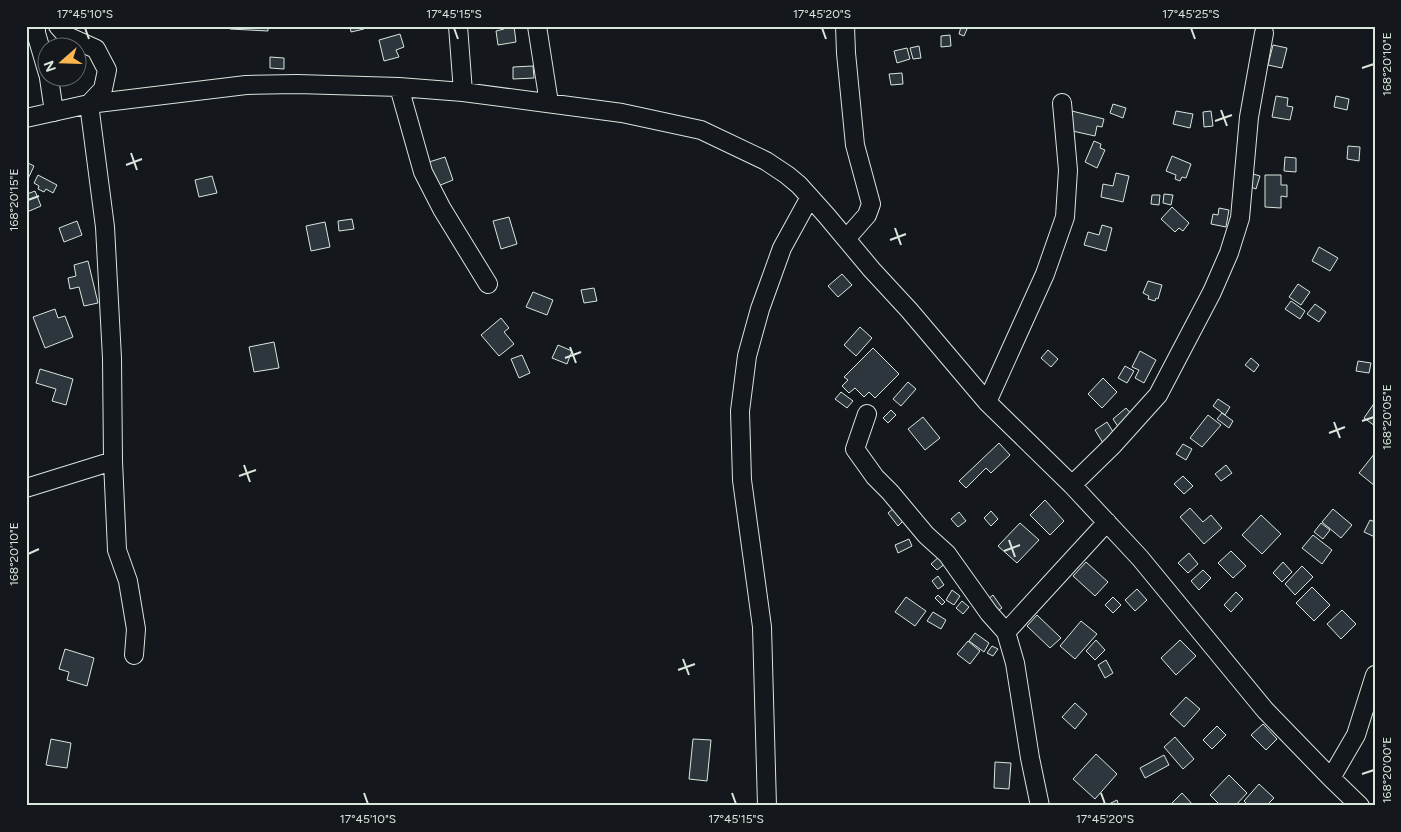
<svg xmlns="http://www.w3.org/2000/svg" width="1401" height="832" viewBox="0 0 1401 832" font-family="Figtree,sans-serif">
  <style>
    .building { fill: #2c363c; stroke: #d8e6dc }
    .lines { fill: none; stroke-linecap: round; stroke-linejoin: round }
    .minor-casing { stroke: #d8e6dc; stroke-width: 20 }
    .minor { stroke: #14181c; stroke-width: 18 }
    .ticks { fill: none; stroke: #d8e6dc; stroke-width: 2 }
    .neatline { fill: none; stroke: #d8e6dc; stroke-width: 2 }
    .ticks-label { font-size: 12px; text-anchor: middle; fill: #d8e6dc }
  </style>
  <rect width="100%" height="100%" fill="#14181c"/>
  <path class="building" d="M230,26H268V31L230,29Z
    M350,26H363L364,29L351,32Z
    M504,26H514L516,42L498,45L496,31L504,29Z
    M961,27L967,29L964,36L959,34Z
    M400,34L404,47L396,50L399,57L384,61L379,40Z
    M950,35L951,46L941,47V36Z
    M1273,45L1287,48L1282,68L1268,65Z
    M919,46L921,58L913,59L910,48Z
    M907,48L910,59L897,63L894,51Z
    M270,57L284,58V69L270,68Z
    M533,66L534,78L513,79V67Z
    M902,73L903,84L891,85L889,74Z
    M1276,96L1288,98L1287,106L1293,107L1290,120L1272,117Z
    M1336,96L1349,99L1347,110L1334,107Z
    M1113,104L1126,108L1123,118L1110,113Z
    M1072,111L1104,119L1102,127L1097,126L1095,136L1068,130Z
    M1176,111L1193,114L1190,128L1173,124Z
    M1211,111L1213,126L1204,127L1203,112Z
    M1094,141L1101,144L1100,148L1105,150L1097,168L1085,162Z
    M1348,146L1360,147L1359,161L1347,159Z
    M1172,156L1191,164L1186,178L1182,177L1180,181L1175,179L1176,175L1166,171Z
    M445,157L453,180L438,186L429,162Z
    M1285,157L1296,158V172L1284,171Z
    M26,162L34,166L27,181H26Z
    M1116,173L1129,176L1123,202L1101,197L1103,184L1113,186Z
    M1250,173L1260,176L1256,189L1246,185Z
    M38,175L57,185L53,193L46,189L44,192L38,189L39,186L34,183Z
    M1265,175H1281V185H1287V197L1281,196V208L1265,207Z
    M212,176L217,193L199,197L195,180Z
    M26,191L27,194L35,191L41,206L27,212Z
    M1164,194L1173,195L1171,205L1163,203Z
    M1152,195H1160L1159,205L1151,204Z
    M1172,207L1189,223L1183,231L1179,228L1175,232L1161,219Z
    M1219,208L1229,210L1226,227L1211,224L1213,214L1218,215Z
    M509,217L517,244L501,249L493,221Z
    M352,219L354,229L339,231L338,221Z
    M77,221L82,235L64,242L59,228Z
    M325,222L330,247L311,251L306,226Z
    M1102,225L1112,228L1106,251L1084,245L1088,232L1099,235Z
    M1319,247L1338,258L1330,271L1312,261Z
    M88,261L98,303L84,306L79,287L70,289L68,278L76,276L74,265Z
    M842,274L852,285L838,297L828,286Z
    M1148,281L1162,285L1158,299L1156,298L1155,301L1148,299L1149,296L1143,293Z
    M1298,284L1310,292L1301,305L1289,297Z
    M594,288L597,301L584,303L581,290Z
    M533,292L553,300L547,315L526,307Z
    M1291,301L1305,311L1300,319L1285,309Z
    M1315,304L1326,312L1319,322L1307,314Z
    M55,309L58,318L65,316L73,337L45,348L33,317Z
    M501,318L509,328L504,332L514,344L499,356L481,335Z
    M860,327L872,338L856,356L844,345Z
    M274,342L279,368L254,372L249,347Z
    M558,345L572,351L567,364L552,358Z
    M873,348L899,374L875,398L869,392L864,397L855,388L849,393L842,386L848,380L844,377Z
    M1048,350L1058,359L1051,367L1041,358Z
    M1140,351L1156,360L1144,383L1135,378L1139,370L1132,367Z
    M522,355L530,373L519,378L511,359Z
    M1251,358L1259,365L1254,372L1245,365Z
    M1358,361L1371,363L1369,373L1356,371Z
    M1125,366L1134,371L1127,383L1118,378Z
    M40,369L73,379L66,405L52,401L56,389L36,383Z
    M1103,378L1117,392L1102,408L1088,394Z
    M908,382L916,389L901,406L893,399Z
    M841,392L853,401L847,408L835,399Z
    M1218,399L1230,407L1225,415L1213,406Z
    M1375,402V426L1364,418Z
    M1126,408L1133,416L1119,428L1113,419Z
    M891,410L896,415L888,423L883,418Z
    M1222,413L1233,421L1229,428L1217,419Z
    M1208,415L1221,425L1202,447L1190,438Z
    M923,417L940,438L925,450L908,429Z
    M1107,422L1115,435L1103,443L1095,430Z
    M999,443L1010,455L991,473L986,468L966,488L959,481Z
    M1183,444L1192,449L1186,460L1176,454Z
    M1375,453V486L1359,473Z
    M1226,465L1232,473L1221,481L1215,474Z
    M1183,476L1193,486L1184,494L1174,484Z
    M1045,500L1064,521L1050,535L1030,515Z
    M895,507L904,520L898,526L888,513Z
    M1190,508L1203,522L1211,515L1222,528L1204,544L1180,517Z
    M1333,509L1352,525L1341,538L1322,522Z
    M991,511L998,519L991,526L984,518Z
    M959,512L966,521L958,527L951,519Z
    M1261,515L1281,534L1262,554L1242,535Z
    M1370,520L1375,522V537L1364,532Z
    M1020,523L1039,540L1017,563L998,546Z
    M1321,523L1330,530L1323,539L1314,532Z
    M1313,535L1332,550L1322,564L1302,548Z
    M909,539L912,546L898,553L895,545Z
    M1231,551L1246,566L1233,578L1218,563Z
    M1189,553L1198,564L1188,573L1178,563Z
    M940,556L946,563L937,570L931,564Z
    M1086,562L1108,582L1095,596L1073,576Z
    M1283,562L1292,572L1282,582L1273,573Z
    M1302,566L1313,577L1295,595L1285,584Z
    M1203,570L1211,578L1199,590L1191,581Z
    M938,576L944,585L938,589L932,581Z
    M1312,587L1330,605L1314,621L1296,603Z
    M1137,589L1147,600L1135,611L1125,600Z
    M952,590L960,596L954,605L946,600Z
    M1236,592L1243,599L1231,612L1224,605Z
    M938,595L945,602L942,605L935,598Z
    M993,595L1002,608L996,612L988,599Z
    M906,597L926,611L915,626L895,612Z
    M1113,597L1121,605L1113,613L1105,605Z
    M962,601L969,607L963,614L956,608Z
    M1342,610L1356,624L1341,639L1327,624Z
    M933,612L946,620L941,629L927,621Z
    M1037,615L1061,638L1050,648L1027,626Z
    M1081,621L1097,634L1075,659L1060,646Z
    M975,633L989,643L984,652L969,641Z
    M1096,640L1105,650L1095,660L1086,651Z
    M1180,640L1196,656L1176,675L1161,658Z
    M968,641L980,651L970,664L957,654Z
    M992,646L998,649L993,656L987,653Z
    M65,649L94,658L87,686L67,680L69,672L59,669Z
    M1106,660L1113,673L1105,678L1098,665Z
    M1186,697L1200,709L1184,727L1170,714Z
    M1075,703L1087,714L1075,729L1062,717Z
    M1263,724L1277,739L1266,750L1251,735Z
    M1217,726L1226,735L1212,749L1203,740Z
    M1175,737L1194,759L1183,769L1164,747Z
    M51,739L71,743L67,768L46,765Z
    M693,739L711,740L707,781L689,779Z
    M1096,754L1117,774L1095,799L1073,779Z
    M1164,755L1169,765L1145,778L1140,768Z
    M995,762L1011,763L1009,789L994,788Z
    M1229,775L1247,793L1235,806H1221L1210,795Z
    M1259,784L1274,798L1266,806H1249L1244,801Z
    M1182,793L1194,806H1169Z
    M1117,800L1119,806H1105Z"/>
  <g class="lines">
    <defs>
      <path id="minor" d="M36,26V33L48,74
        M58,26L67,36L96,49L107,70L103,89L89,104L105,227L112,358L113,461L117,550L128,581L136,629L134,655
        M458,26L463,92
        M537,26L549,103
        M845,26L846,53L855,145L871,204L867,215L846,239
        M49,78L54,112
        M399,87L423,172L442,209L488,284
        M26,118L89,104L246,85L297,84L399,87L463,92L622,113L701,130L766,161L787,175L799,185L826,215L872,270L909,310L987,402L1072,485L1140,558L1265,710L1331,778L1360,806
        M987,402L1045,274L1065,217L1068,170L1062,103
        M867,414L855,449L875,477L890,492L926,535L947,554L989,613L1006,632
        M1072,485L1113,445L1158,395L1212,292L1229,253L1240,218L1249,117L1264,33
        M26,488L113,461
        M1331,778L1356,735L1375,675
        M767,806L762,627L742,480L740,411L747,356L760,309L782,248L810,197
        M1040,806L1030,758L1015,663L1006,632L1107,522"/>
    </defs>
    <use href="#minor" class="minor-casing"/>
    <use href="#minor" class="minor"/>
  </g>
  <path class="ticks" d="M85,28L89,39M454,28L458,39M822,28L826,39M1191,28L1195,39M1362,68L1374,64M1221,110L1227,126M1215,121L1232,115M131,153L137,170M126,165L142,159M28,200L39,196M895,228L901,245M890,240L906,234M570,347L576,363M565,358L581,352M1362,421L1374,417M1334,422L1340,438M1329,433L1345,427M244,465L250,482M239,476L256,470M1009,540L1015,557M1004,551L1020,545M28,554L39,549M683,659L689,675M678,670L695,664M1362,774L1374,770M364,793L368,804M732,793L736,804M1101,793L1105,804"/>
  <rect width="1401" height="832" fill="none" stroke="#14181c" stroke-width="55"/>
  <g transform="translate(62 62) rotate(250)"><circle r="24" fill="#14181c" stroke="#626a69"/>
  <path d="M0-4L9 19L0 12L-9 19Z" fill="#ffb74d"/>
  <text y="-8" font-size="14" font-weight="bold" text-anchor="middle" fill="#d8e6dc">N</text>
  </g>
  <rect x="28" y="28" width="1346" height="776" class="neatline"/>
  <g class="ticks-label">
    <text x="85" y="18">17°45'10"S</text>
    <text x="454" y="18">17°45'15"S</text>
    <text x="822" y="18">17°45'20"S</text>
    <text x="1191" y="18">17°45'25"S</text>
    <text transform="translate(1387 64) rotate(-90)" y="4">168°20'10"E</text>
    <text transform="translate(14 200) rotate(-90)" y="4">168°20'15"E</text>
    <text transform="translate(1387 417) rotate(-90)" y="4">168°20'05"E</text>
    <text transform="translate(14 554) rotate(-90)" y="4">168°20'10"E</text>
    <text transform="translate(1387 770) rotate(-90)" y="4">168°20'00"E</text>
    <text x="368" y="823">17°45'10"S</text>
    <text x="736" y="823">17°45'15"S</text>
    <text x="1105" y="823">17°45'20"S</text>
  </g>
</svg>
